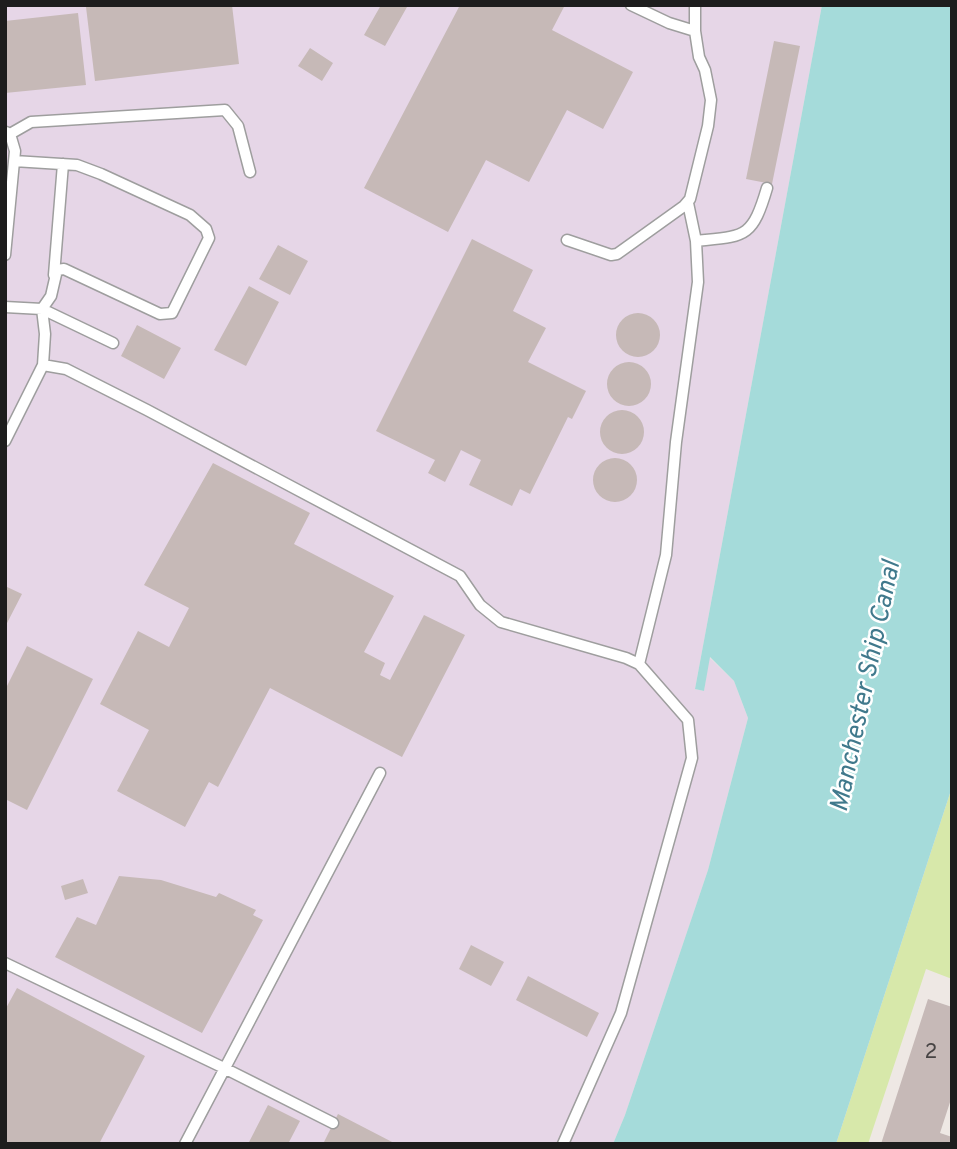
<svg xmlns="http://www.w3.org/2000/svg" width="957" height="1149" viewBox="0 0 957 1149" font-family="Overpass,sans-serif">
  <style>
    .industrial { fill: #e6d6e7 }
    .grass { fill: #d7e8aa }
    .water { fill: #a5dbda }
    .building { fill: #c6b9b7 }
    .lines { fill: none; stroke-linecap: round; stroke-linejoin: round }
    .service-casing { stroke: #9e9e9e; stroke-width: 13 }
    .service { stroke: #fff; stroke-width: 10 }
    .labels { text-anchor: middle; stroke-width: 5; stroke-linejoin: round; paint-order: stroke }
    .number-label { font-size: 21px; fill: #474444 }
    .water-label { font-size: 26px; font-style: italic; fill: #40798c; stroke: #fff }
  </style>
  <rect width="100%" height="100%" fill="#eee8e4"/>
  <path class="industrial" d="M5,5H822L695,689L704,691L709,657L734,681L748,718L708,870L625,1115L613,1144H5Z"/>
  <path class="grass" d="M952,787V979L926,969L868,1144H836Z"/>
  <path class="water" d="M822,5H952V787L836,1144H613L625,1115L708,870L748,718L734,681L710,657L704,691L695,689Z"/>
  <path class="building" d="M104,5H232L239,64L95,81L86,7Z
    M381,5L407,7L385,46L364,35Z
    M460,5H565L552,30L633,72L603,129L567,110L529,182L486,160L448,232L364,188Z
    M78,13L86,85L5,93V21Z
    M774,41L800,46L772,184L746,179Z
    M310,48L333,63L322,81L298,66Z
    M472,239L533,270L513,311L546,328L528,362L586,391L572,419L568,417L530,494L520,489L512,506L469,485L481,460L461,450L445,482L428,473L435,460L376,431Z
    M278,245L308,261L290,295L259,279Z
    M249,286L279,302L246,366L214,350Z
    M616 335a22 22 0 1 1 44 0a22 22 0 1 1-44 0Z
    M137,325L181,348L164,379L121,356Z
    M607 384a22 22 0 1 1 44 0a22 22 0 1 1-44 0Z
    M600 432a22 22 0 1 1 44 0a22 22 0 1 1-44 0Z
    M593 480a22 22 0 1 1 44 0a22 22 0 1 1-44 0Z
    M213,463L310,513L294,544L394,596L364,652L385,663L380,675L390,680L424,615L465,635L402,757L270,688L218,787L209,782L185,827L117,791L149,730L100,704L138,631L169,647L189,608L144,585Z
    M5,586L22,594L5,627Z
    M27,646L93,679L27,810L5,799V690Z
    M119,876L161,880L216,897L219,893L256,910L253,915L263,920L202,1033L55,957L77,917L96,925Z
    M83,879L88,893L65,900L61,886Z
    M471,945L504,962L491,986L459,969Z
    M528,976L599,1013L587,1037L516,1000Z
    M17,988L145,1056L99,1144H5V1010Z
    M928,999L952,1007V1096L940,1133L952,1137V1139L950,1144H881Z
    M268,1105L300,1121L288,1144H248Z
    M338,1114L396,1144H323Z"/>
  <g class="lines">
    <defs>
      <path id="service" d="M695,5V31
        M10,134L31,122L225,110L238,126L250,172
        M567,240L611,255L617,254L684,206L690,199L708,126L711,100L705,70L699,57L695,31L669,23L631,5
        M696,241C745,236 752,239 767,188
        M5,255L15,151L10,134L6,132
        M54,275L63,164
        M5,307L42,309L51,296L57,270L64,269L160,314L172,313L209,238L206,229L190,215L101,174L77,165L14,161
        M42,309L113,343
        M43,365L66,369L147,410L460,576L480,605L501,622L626,658L639,664L688,720L692,758L621,1013L563,1144
        M5,441L43,365L45,334L42,309
        M639,664L666,555L676,442L698,282L696,241L688,203
        M5,963L224,1068L333,1123
        M185,1144L380,773"/>
    </defs>
    <use href="#service" class="service-casing"/>
    <use href="#service" class="service"/>
  </g>
  <g class="labels">
    <g class="number-label">
      <text x="931" y="1058">2</text>
    </g>
    <g class="water-label">
      <text transform="translate(864 686) rotate(-78)" y="9">Manchester Ship Canal</text>
    </g>
  </g>
  <rect width="957" height="1149" fill="none" stroke="#1d1d1d" stroke-width="14"/>
</svg>
